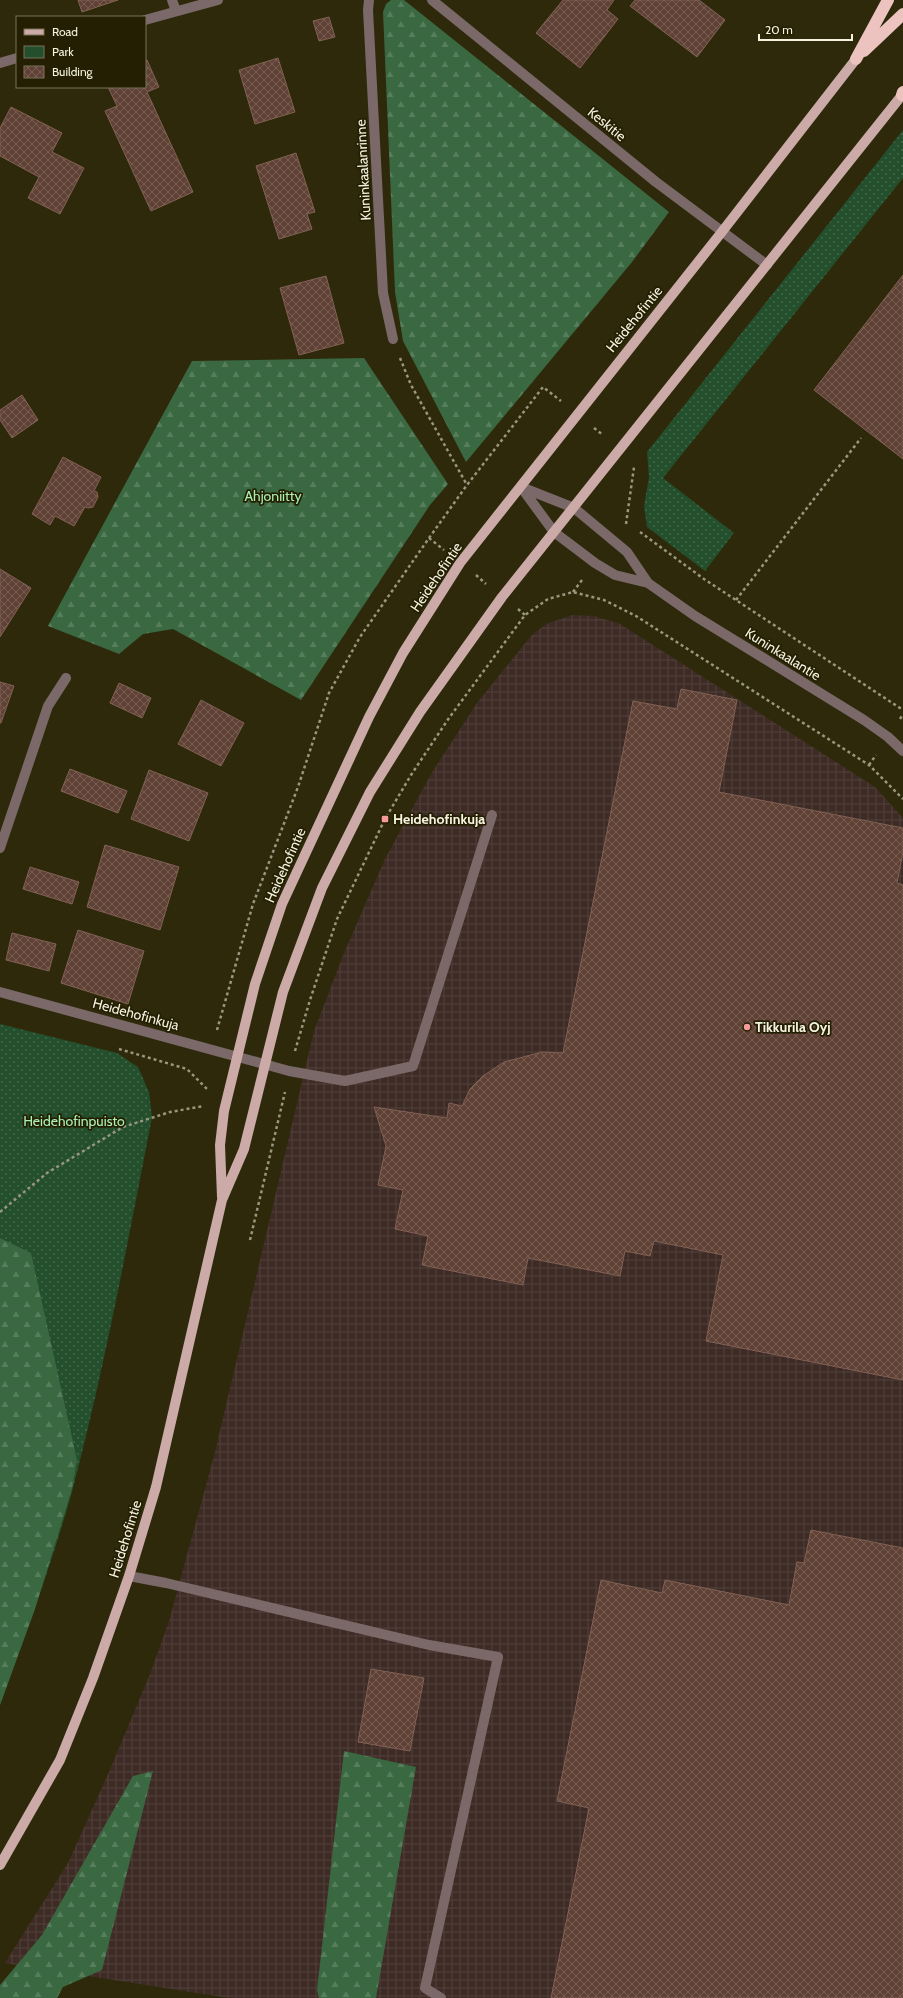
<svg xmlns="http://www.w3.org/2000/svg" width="903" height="1998" viewBox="0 0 903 1998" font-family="Cabin,sans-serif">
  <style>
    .industrial { fill: url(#industrial-grid) }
    .green { fill: url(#green-dots) }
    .forest { fill: url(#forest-firs) }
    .building { fill: url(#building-cross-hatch); stroke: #826155 }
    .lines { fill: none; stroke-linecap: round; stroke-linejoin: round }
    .path { stroke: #9a967f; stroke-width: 2.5; stroke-dasharray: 3 3; stroke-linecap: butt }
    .lane { stroke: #7a6968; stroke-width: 10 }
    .street { stroke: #7a6968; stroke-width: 10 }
    .primary { stroke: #cbaaa7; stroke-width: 10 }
    .highway { stroke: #ecc3bf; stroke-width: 12 }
    .poi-dot { fill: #f59b9b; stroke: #241f02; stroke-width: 1.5 }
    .labels { text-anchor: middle; stroke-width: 3.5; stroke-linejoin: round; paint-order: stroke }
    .street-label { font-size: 14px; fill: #f5f2e0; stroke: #241f02 }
    .park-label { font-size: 14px; fill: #a8f1b3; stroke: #241f02 }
    .poi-label { font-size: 14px; font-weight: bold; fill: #f5f2e0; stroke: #241f02; text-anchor: start }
  </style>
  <defs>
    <pattern id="industrial-grid" width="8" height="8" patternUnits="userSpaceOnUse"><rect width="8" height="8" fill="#3e2b25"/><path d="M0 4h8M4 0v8" fill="none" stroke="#51403a"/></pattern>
    <pattern id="green-dots" width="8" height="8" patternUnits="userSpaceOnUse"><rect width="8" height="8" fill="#234f2c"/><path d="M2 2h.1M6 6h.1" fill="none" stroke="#44694a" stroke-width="1.8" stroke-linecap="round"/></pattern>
    <pattern id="forest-firs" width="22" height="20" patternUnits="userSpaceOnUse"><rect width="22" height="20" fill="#396841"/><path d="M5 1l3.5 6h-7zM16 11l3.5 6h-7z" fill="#567e5c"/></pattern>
    <pattern id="building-cross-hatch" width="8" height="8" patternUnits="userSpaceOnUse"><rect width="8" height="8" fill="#5f4135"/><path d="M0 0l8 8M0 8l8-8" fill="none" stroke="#775d52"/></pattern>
  </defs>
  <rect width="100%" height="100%" fill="#2e290b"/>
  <path class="industrial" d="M572,615L594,616L620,624L875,787L903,818V1998H229L5,1963L68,1863L109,1772L150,1674L169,1621L215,1452L314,1031L344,953L385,859L431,774L477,703L531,636L546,624Z"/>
  <path class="green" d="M903,130V178L663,478L734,533L705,571L647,527L644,506L649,477L647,452Z
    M0,1024L117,1053L138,1067L149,1092L152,1117C128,1241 105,1365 73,1488C53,1561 26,1633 0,1705Z"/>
  <path class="forest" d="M391,0H404L669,212L632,262L466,462L403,341L395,292L383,12L386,4Z
    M364,358L448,484L430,505L301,700L173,629L143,634L119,654L48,626L192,361Z
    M0,1238L31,1253L77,1460L72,1489L35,1609L0,1705Z
    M344,1751L416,1767L376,1998H319L317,1990Z
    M153,1771L102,1970L63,1987L57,1998H0V1985L42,1935L133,1776Z"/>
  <path class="building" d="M78,0H118L82,12Z
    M563,0H614L607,10L618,19L580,68L536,33Z
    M635,0H699L725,20L697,57L630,6Z
    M329,17L335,37L319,41L313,21Z
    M278,58L295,112L255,124L239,70Z
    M147,60L159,87L147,92L193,192L151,211L105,111L117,106L108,87H145V61Z
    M11,107L62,133L52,152L84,168L60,214L28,198L39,177L0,156V128Z
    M296,153L315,212L307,214L312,229L279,239L256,166Z
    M903,275V459L814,390Z
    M326,276L344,343L299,355L280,288Z
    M22,395L38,420L12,438L0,420V410Z
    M63,457L101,477L94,491L97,492L98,497L93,507L88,508L85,507L74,526L55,516L50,525L32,514Z
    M0,569L31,588L0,637Z
    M0,682L14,686L1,723H0Z
    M119,683L151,698L142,718L110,703Z
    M681,689L737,700L719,792L903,828V852L897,883L903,885V1380L706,1341L723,1255L654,1241L650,1256L625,1251L620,1276L528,1258L523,1285L422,1265L428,1236L395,1229L403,1190L378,1185L386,1146L374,1107L447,1118L449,1103L462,1106L470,1089L483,1076L504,1062L542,1052L563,1053L633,701L677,709Z
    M201,700L244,723L221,766L178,744Z
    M70,769L127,791L118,813L61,791Z
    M149,770L208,793L189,841L131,819Z
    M105,845L179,867L160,930L87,907Z
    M30,867L79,882L72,904L23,889Z
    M78,930L144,951L128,1004L61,983Z
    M12,933L56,944L49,971L6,960Z
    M811,1530L903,1548V1998H551L589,1808L557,1801L601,1580L662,1593L665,1580L789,1605L797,1562L804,1563Z
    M371,1669L424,1678L410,1751L358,1742Z"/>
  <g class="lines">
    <path class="path" d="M400,358L411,385L467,485
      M594,428L603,435
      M626,524L634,467
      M640,532L704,579L903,710
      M429,538L444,550
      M476,575L486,584
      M573,592L582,580
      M736,600L861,438
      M518,609L525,615
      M900,719L903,714
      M869,765L876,755
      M217,1030L253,904L298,787L329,693L360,637L429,538L467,485L543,387L561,401
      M119,1049L187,1069L207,1089
      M295,1051L310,1000L337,919L385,819L411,775L449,718L525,615L548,599L573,592L604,600L636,616L869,765L903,799
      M0,1212L47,1173L123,1127L170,1112L204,1106
      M250,1240L285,1092"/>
    <path class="lane" d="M264,1064L289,1071L345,1081L413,1066L492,815
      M129,1576L166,1583L429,1645L498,1657L425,1988L441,1998"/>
    <path class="street" d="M172,0L176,11
      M369,0L368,10L383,293L393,339
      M432,0L656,182L767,265
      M145,20L218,0
      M0,63L17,58
      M521,487L574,508L627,552L648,583L695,616L864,720L888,737L903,751
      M521,487L554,532L595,563L615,575L648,583
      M0,848L48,706L66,678
      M0,992L264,1064"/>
    <path class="primary" d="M222,1197L220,1145L224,1111L255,984L282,904L369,717L403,653L460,563L721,233L856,59
      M0,1865L60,1760L93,1678L129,1576L156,1487L222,1200L244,1149L283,992L322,888L370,792L420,712L502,597L902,95"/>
    <path class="highway" d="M864,51L903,14
      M856,59L888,0
      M902,95L903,92"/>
  </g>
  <g class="poi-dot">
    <rect x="381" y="815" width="8" height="8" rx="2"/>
    <circle cx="747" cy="1027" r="4"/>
  </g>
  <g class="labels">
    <g class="street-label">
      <text transform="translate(607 124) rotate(39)" y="5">Keskitie</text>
      <text transform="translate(363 170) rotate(-93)" y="5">Kuninkaalanrinne</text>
      <text transform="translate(634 319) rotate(-51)" y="5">Heidehofintie</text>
      <text transform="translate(436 577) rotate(-56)" y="5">Heidehofintie</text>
      <text transform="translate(783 654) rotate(32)" y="5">Kuninkaalantie</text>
      <text transform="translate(285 865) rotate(-66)" y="5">Heidehofintie</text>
      <text transform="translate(136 1014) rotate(15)" y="5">Heidehofinkuja</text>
      <text transform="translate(125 1539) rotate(-73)" y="5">Heidehofintie</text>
    </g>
    <g class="park-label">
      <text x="273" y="501">Ahjoniitty</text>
      <text x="74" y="1126">Heidehofinpuisto</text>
    </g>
    <g class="poi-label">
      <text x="393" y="824">Heidehofinkuja</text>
      <text x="755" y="1032">Tikkurila Oyj</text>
    </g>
  </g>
  <rect x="16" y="16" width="130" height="72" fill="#241f02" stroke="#78735b"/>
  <rect x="24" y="29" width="20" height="6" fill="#cbaaa7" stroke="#78735b"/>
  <text x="52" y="36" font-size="12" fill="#f5f2e0">Road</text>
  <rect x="24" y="46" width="20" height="12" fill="#234f2c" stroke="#78735b"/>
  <text x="52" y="56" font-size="12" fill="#f5f2e0">Park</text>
  <rect x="24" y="66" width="20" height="12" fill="url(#building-cross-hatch)" stroke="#78735b"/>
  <text x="52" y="76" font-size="12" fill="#f5f2e0">Building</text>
  <path d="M759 34v6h93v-6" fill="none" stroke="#f5f2e0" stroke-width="2"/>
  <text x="765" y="34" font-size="12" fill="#f5f2e0" stroke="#241f02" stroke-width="3" paint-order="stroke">20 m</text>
</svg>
